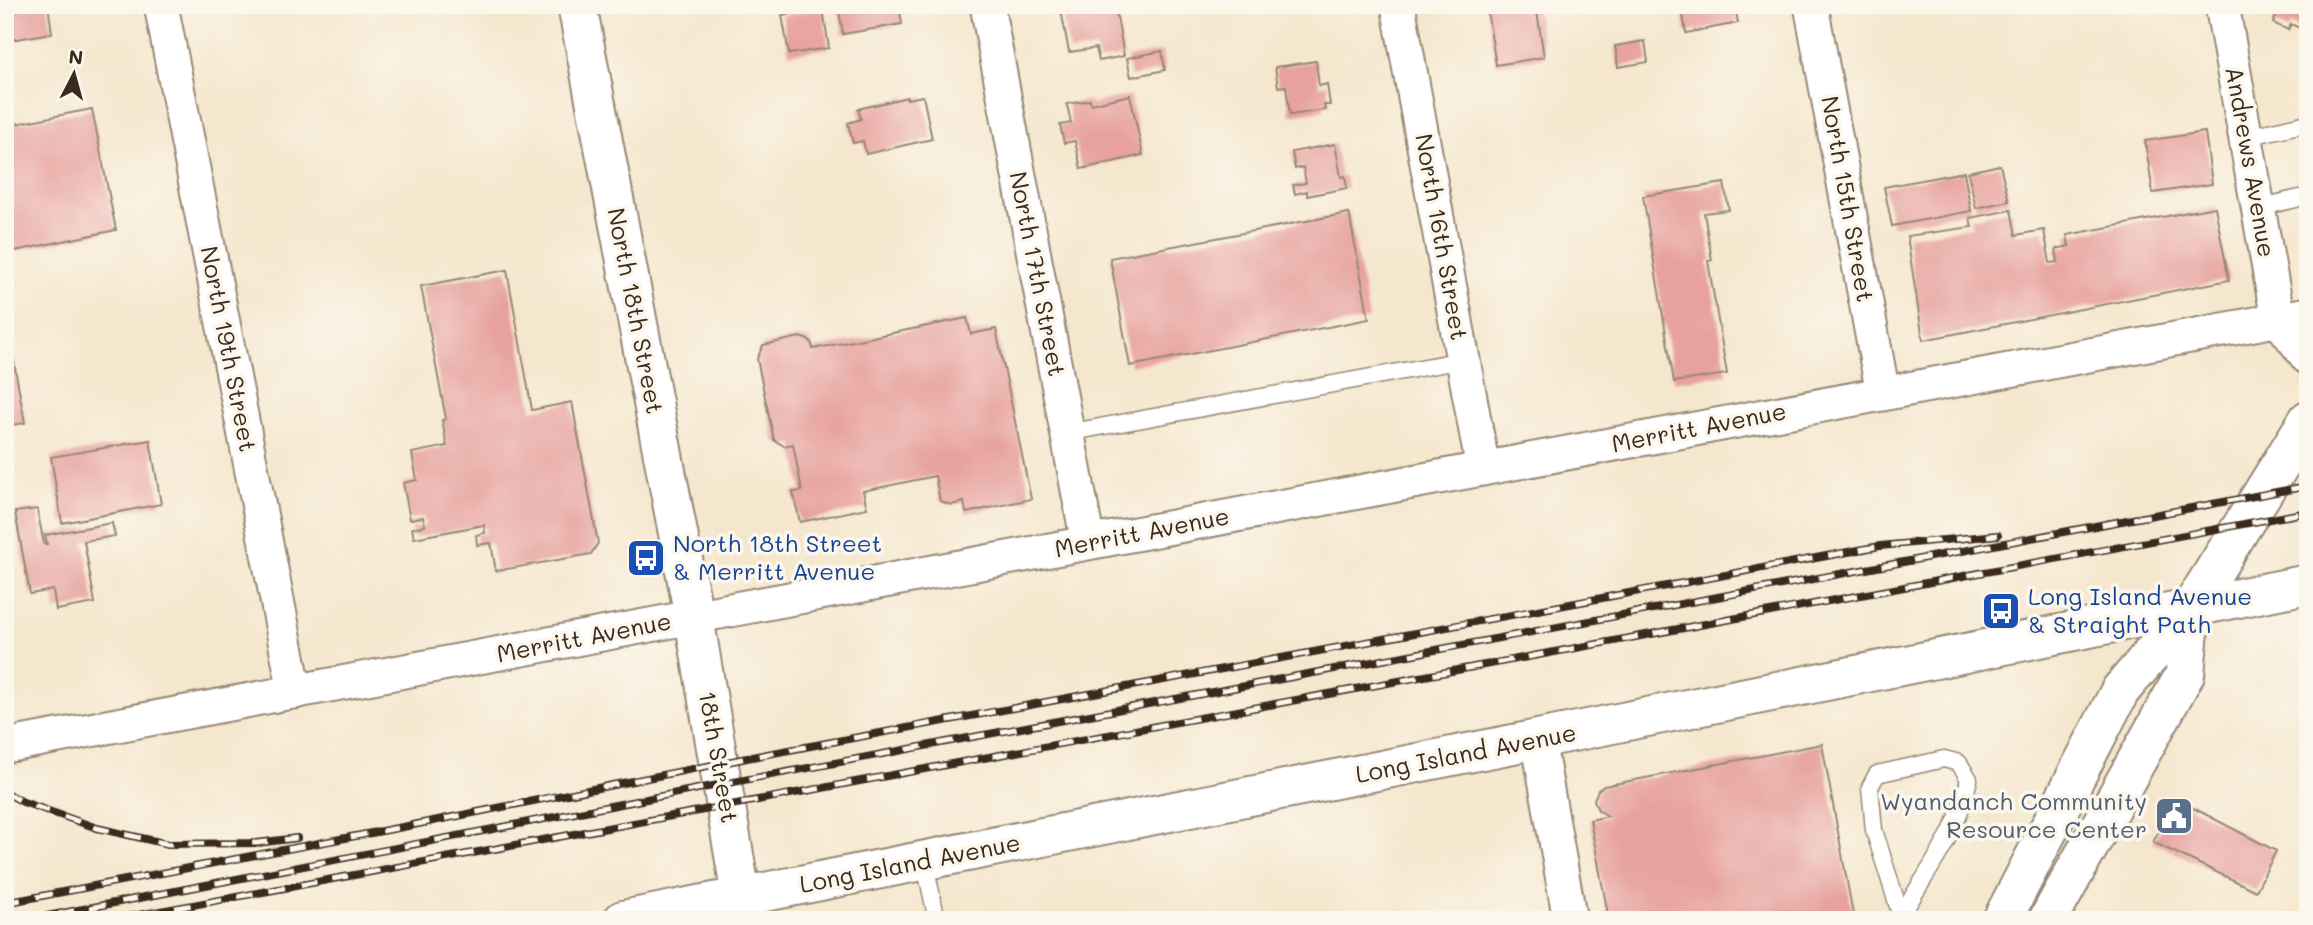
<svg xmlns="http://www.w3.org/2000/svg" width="2313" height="925" viewBox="0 0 2313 925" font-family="Mali,sans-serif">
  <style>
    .building { fill: #e7a19e }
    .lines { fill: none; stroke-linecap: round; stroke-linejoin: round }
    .lane-casing { stroke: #988876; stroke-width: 19 }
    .street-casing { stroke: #988876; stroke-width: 37 }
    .secondary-casing { stroke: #988876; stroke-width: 42 }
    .lane { stroke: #fff; stroke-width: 16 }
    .street { stroke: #fff; stroke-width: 33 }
    .secondary { stroke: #fff; stroke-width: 38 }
    .rail-casing { stroke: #3b2a1e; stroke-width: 8 }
    .rail { stroke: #fbf7ec; stroke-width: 5; stroke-dasharray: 16; stroke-linecap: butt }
    .labels { text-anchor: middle; stroke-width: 7; stroke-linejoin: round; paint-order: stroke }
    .street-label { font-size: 24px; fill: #3b2a1e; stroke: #fbf7ec }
    .transit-label { font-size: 24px; fill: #164399; stroke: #fbf7ec; text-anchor: start }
    .service-label { font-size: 24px; fill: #4e5e75; stroke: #fbf7ec; text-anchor: end }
  </style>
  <rect width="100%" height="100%" fill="#fbf7ec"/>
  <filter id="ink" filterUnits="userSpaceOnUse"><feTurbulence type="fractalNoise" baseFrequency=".0143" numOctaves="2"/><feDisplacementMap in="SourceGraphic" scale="14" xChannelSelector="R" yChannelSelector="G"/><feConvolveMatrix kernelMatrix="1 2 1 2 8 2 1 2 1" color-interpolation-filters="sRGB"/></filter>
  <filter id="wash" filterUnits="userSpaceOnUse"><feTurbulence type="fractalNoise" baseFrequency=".00686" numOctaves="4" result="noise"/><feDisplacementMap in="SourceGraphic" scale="28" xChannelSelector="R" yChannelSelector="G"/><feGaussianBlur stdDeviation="1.57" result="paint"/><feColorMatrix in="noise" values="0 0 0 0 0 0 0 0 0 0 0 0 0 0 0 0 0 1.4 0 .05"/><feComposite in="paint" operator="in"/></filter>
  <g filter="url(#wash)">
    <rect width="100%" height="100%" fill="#f5e7ce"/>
    <g id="blocks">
      <path class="building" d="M5,5H48L52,33L5,41Z
        M838,5H899L902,24L843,34Z
        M1060,5H1115L1124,56L1099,61L1096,48L1069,52Z
        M1486,5H1536L1544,57L1496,65Z
        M1670,5H1735L1738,23L1686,33L1682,9L1671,11Z
        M2281,5H2308V32L2291,24L2288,30L2273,23Z
        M823,9L829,48L789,54L782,15Z
        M1645,41L1648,62L1618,67L1615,46Z
        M1162,51L1165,70L1131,77L1127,58Z
        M1316,61L1319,86L1327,84L1330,105H1324L1325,110L1290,115L1286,86L1278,87L1275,67Z
        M1130,95L1143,155L1081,169L1075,141L1064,143L1060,125L1071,123L1067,104L1090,100L1091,104Z
        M923,96L932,139L866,154L863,141L853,143L848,123L861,119L858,109L907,97V99Z
        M92,109L116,230L10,252L5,228V126Z
        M2205,132L2212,184L2153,193L2145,141Z
        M1335,144L1341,177L1345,176L1347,188L1307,196V191L1295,194L1293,185L1306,183L1303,167L1295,169L1292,152Z
        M2000,165L2009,201L1976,208L1968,172Z
        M1964,172L1971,211L1892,226L1884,187Z
        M1724,183L1729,210L1704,213L1712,260L1708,261L1727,374L1674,382L1643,196Z
        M2215,207L2229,280L1923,340L1907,236L1972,227L1970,218L2011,210L2016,235L2044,230L2050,263L2058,262L2056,249L2069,246L2067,235Z
        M1349,213L1369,319L1130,366L1110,258Z
        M507,270L532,410L572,402L598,543L591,554L496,571L491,543L477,545L476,535L485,533L484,525L414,538L412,528L425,526L423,517L410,519L403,483L417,480L412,453L447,446L442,420L446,419L421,286Z
        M967,318L971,334L996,329L1031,499L966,513L964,502L951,505L940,501L935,476L863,491L867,508L800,522L793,492L802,491L793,444L784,446L774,440L757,359L763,345L800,337L811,341L813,349Z
        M11,346L25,423L5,426V347Z
        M150,440L161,504L62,523L51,457Z
        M37,509L44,544H47L45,535L112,523L115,536L84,541L95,603L56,610L53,590L30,594L15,512Z
        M1822,744L1854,920H1609L1590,820L1608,816L1598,810L1594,800L1598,790L1604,786Z
        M2176,799L2276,851L2256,891L2153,842Z"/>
    </g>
  </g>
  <g filter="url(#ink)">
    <use href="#blocks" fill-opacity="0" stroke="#988876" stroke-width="2"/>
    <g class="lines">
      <defs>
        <path id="lane" d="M2246,137L2308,123
          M2258,208L2308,196
          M1067,433L1463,360
          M924,860L937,920
          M1899,920C1926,871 1958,835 1969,779L1959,763L1944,759L1877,774L1870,787L1874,830L1901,916"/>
        <path id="street" d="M161,5L295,692
          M987,5L1088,543
          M1398,5L1483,469
          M1811,5L1883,394
          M2222,5L2278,319L2308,358
          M1538,739L1570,920
          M5,746L2308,314"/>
        <path id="secondary" d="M577,5L694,617L745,920
          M623,920L1538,739L2308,584
          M2002,920L2120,691L2191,608L2308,420
          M2048,920L2185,674L2191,608"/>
      </defs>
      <use href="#lane" class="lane-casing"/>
      <use href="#street" class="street-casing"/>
      <use href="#secondary" class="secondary-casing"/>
      <use href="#lane" class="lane"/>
      <use href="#street" class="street"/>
      <use href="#secondary" class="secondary"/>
      <defs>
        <path id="rail" d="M5,792L23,802L97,828L168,844L257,843L297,838
          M5,903L408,826L757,756L1880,546L1998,535
          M27,920L723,784L2308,486
          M112,920L2308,512"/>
      </defs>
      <use href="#rail" class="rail-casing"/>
      <use href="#rail" class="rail"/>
    </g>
  </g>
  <defs>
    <symbol id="bus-square" viewBox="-11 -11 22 22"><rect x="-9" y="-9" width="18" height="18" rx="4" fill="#1a4fb4" stroke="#fbf7ec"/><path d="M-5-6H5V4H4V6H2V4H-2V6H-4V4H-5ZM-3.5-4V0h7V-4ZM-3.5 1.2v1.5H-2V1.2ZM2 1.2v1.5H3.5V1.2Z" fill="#fff"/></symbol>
    <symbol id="civic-square" viewBox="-11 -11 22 22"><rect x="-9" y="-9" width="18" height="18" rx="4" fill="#5c6f8a" stroke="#fbf7ec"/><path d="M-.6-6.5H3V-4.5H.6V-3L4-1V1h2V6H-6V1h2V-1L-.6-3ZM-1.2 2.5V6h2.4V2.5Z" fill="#fff"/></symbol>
  </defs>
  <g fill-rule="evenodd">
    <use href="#bus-square" x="624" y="536" width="44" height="44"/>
    <use href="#bus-square" x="1979" y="589" width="44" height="44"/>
    <use href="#civic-square" x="2152" y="794" width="44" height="44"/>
  </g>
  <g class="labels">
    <g class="street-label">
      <text transform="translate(2250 162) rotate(80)" y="8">Andrews Avenue</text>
      <text transform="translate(1847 199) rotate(80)" y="8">North 15th Street</text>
      <text transform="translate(1441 237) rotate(80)" y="8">North 16th Street</text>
      <text transform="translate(1037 274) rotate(79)" y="8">North 17th Street</text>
      <text transform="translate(635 311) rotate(79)" y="8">North 18th Street</text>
      <text transform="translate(228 349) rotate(79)" y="8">North 19th Street</text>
      <text transform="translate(1699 428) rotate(-11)" y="8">Merritt Avenue</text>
      <text transform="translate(1142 533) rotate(-11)" y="8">Merritt Avenue</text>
      <text transform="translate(584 638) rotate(-11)" y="8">Merritt Avenue</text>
      <text transform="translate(1466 754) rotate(-11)" y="8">Long Island Avenue</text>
      <text transform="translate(718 757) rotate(80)" y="8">18th Street</text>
      <text transform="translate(910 864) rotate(-11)" y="8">Long Island Avenue</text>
    </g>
    <g class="transit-label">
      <text x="673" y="552">North 18th Street<tspan x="673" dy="28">&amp; Merritt Avenue</tspan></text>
      <text x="2028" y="605">Long Island Avenue<tspan x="2028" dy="28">&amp; Straight Path</tspan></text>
    </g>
    <g class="service-label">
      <text x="2147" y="810">Wyandanch Community<tspan x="2147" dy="28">Resource Center</tspan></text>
    </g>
  </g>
  <rect width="2313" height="925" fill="none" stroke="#fbf7ec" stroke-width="28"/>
  <g transform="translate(74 74) rotate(6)" stroke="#fbf7ec" stroke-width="5" paint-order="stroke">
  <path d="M0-5L12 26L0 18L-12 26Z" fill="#3b2a1e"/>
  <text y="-10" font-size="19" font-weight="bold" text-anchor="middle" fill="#3b2a1e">N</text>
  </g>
</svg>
